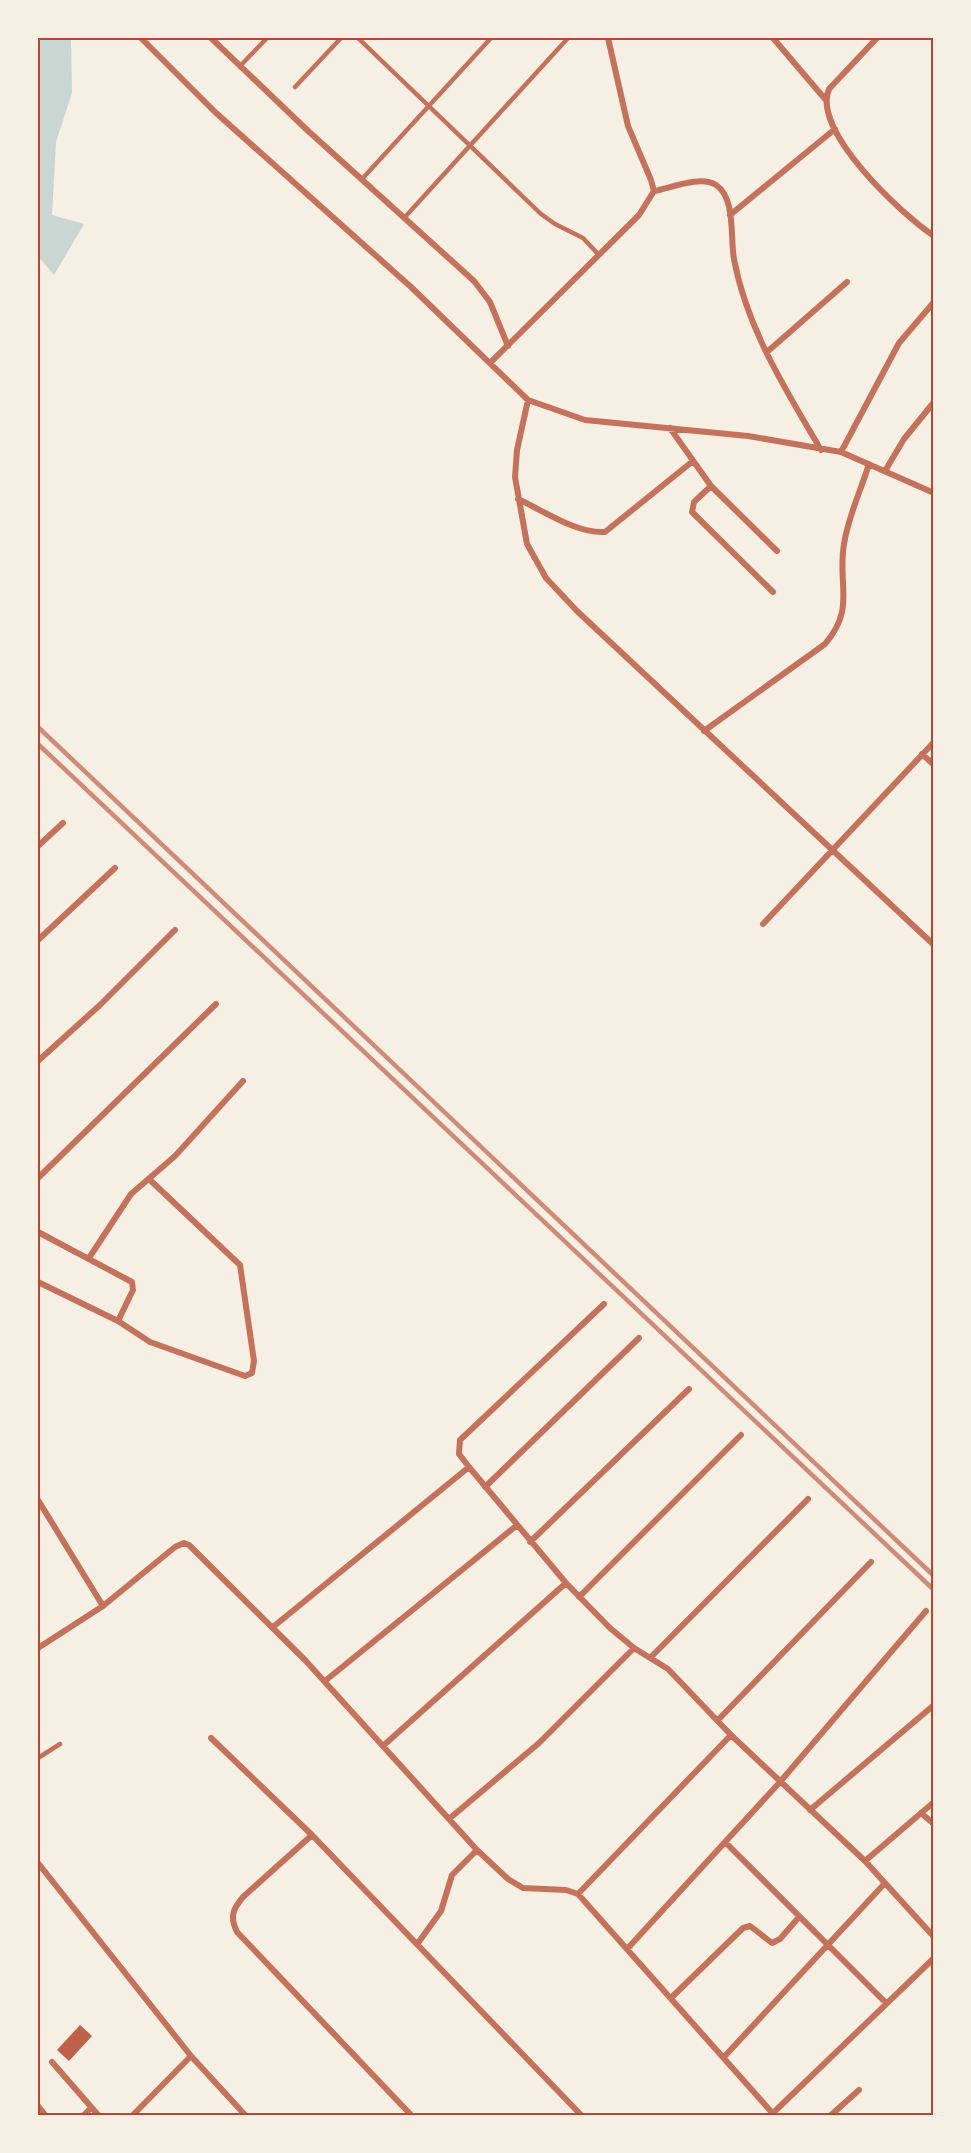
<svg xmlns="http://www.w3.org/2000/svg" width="971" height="2153" viewBox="0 0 971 2153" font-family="'Noto Serif',serif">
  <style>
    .water { fill: #c9d6d2 }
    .building { fill: #bf614a }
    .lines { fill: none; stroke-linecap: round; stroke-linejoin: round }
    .service { stroke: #c5725c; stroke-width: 4.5 }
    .minor { stroke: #c5725c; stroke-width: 6 }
    .rail { stroke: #cf8b77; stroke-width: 4.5 }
    .neatline { fill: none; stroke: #b5482f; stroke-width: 2 }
  </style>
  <rect width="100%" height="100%" fill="#f6efe4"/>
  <path class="water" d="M38,38H67L71,40L72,93L56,142L52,215L84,224L54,275L38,256Z"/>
  <path class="building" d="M80,2025L92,2036L69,2061L57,2050Z"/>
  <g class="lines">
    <path class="service" d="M358,38L541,214L555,224L583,238L599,255
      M241,65L267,38
      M295,87L341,38
      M362,179L491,38
      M405,217L568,38
      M38,1758L60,1744"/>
    <path class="minor" d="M141,38L215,112L411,287L528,400L585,420L748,436L841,452L934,493
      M211,38L306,129L474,281L490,302L508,346
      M773,38L825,99
      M877,38L829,89C811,130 901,214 934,236
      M654,191C671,188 700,175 716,185C736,198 730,238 734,259C747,329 786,390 821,450
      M730,215L835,129
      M767,352L847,282
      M491,362L639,215L654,191L651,180L628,126L608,38
      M528,400L517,450L515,477L527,544L546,578L577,611L934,945
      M670,428L711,486L777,551
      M841,452L899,343L934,302
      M885,471L904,439L934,402
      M711,486L694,502L692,512L773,592
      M518,499C544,511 577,534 605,532L693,461
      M704,731L825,644C856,608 837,585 844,544C848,517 861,490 869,464
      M922,754L934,765
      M38,846L63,823
      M763,924L934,742
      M38,940L115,868
      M38,1061L100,1005L175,930
      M38,1178L216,1004
      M38,1232L132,1282L133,1290L118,1321
      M89,1258L131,1194L175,1156L243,1081
      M38,1282L118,1321L150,1342L245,1376L252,1373L254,1361L240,1265L149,1179
      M469,1467L566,1583L610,1628L634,1648L668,1669L731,1735L865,1861L934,1937
      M485,1487L639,1338
      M38,1500L103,1606
      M530,1542L689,1389
      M579,1597L741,1435
      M273,1627L469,1467L459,1454L460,1440L604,1304
      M38,1648L103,1606L175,1547L184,1543L189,1545L305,1660L477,1850L508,1879L523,1888L566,1890L578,1894L775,2116
      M651,1657L808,1499
      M325,1681L516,1526
      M718,1720L871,1562
      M211,1738L312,1835L582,2116
      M384,1745L566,1583
      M810,1810L934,1705
      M921,1813L934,1824
      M449,1819L539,1743L634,1648
      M312,1835L243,1897C232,1910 230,1917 237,1932L412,2116
      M725,1842L886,2003
      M865,1861L934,1802
      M38,1863L191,2056L246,2116
      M578,1894L731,1735
      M418,1943L441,1911L452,1875L477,1850
      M628,1948L780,1782L926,1611
      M672,1997L743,1928L750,1926L772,1943L780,1939L799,1917
      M724,2057L885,1883
      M52,2062L99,2116
      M38,2106L46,2116
      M773,2113L934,1958
      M83,2116L91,2108
      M132,2116L191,2056
      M830,2116L859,2090"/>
    <path class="rail" d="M38,727L934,1576
      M38,744L934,1590"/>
  </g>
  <rect width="971" height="2153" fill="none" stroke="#f6efe4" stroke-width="78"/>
  <rect x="39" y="39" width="893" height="2075" class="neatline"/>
</svg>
